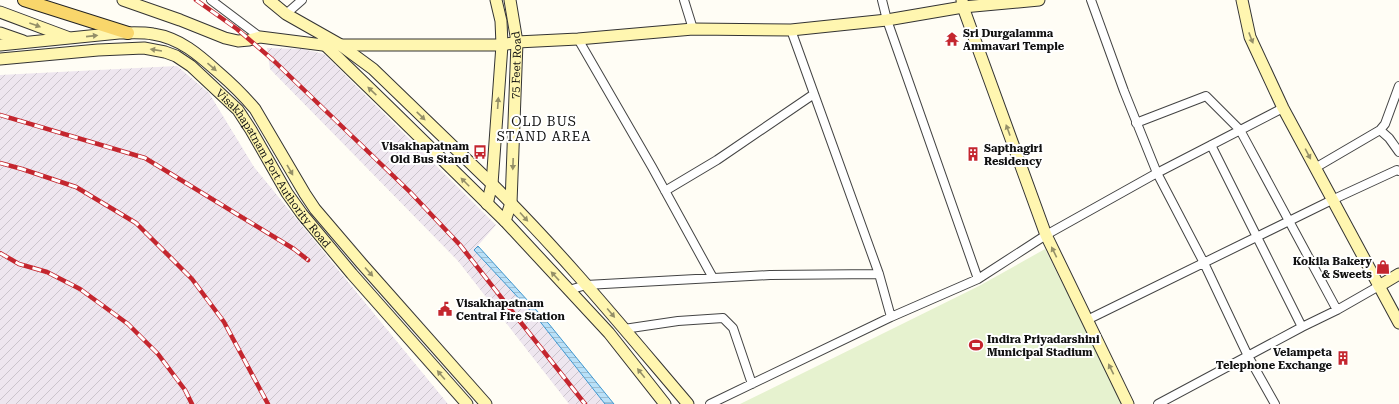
<svg xmlns="http://www.w3.org/2000/svg" width="1399" height="404" viewBox="0 0 1399 404" font-family="'Roboto Serif',serif">
  <style>
    .industrial { fill: url(#industrial-furrows) }
    .pitch { fill: #e6f2cf }
    .water { fill: url(#water-rules); stroke: #3f96cf }
    .lines { fill: none; stroke-linecap: round; stroke-linejoin: round }
    .street-casing { stroke: #444; stroke-width: 10 }
    .secondary-casing { stroke: #333; stroke-width: 13 }
    .primary-casing { stroke: #222; stroke-width: 14 }
    .street { stroke: #fff; stroke-width: 8 }
    .secondary { stroke: #fff6b0; stroke-width: 11 }
    .primary { stroke: #f9d66b; stroke-width: 12 }
    .rail-casing { stroke: #c4262e; stroke-width: 4.5 }
    .rail { stroke: #fff; stroke-width: 3; stroke-dasharray: 9; stroke-linecap: butt }
    .oneway { fill: #948f68 }
    .labels { text-anchor: middle; stroke-width: 4; stroke-linejoin: round; paint-order: stroke }
    .poi-label { font-size: 11px; font-weight: bold; fill: #111; stroke: #fff; text-anchor: start }
    .street-label { font-size: 11px; fill: #111; stroke: #fff }
    .quarter-label { font-size: 13px; letter-spacing: 1px; fill: #111; stroke: #fff }
  </style>
  <defs>
    <pattern id="industrial-furrows" width="10" height="10" patternUnits="userSpaceOnUse"><rect width="10" height="10" fill="#eee6ef"/><path d="M-1 1l2-2M0 10L10 0M9 11l2-2" fill="none" stroke="#cbc4cc"/></pattern>
    <pattern id="water-rules" width="6" height="5" patternUnits="userSpaceOnUse"><rect width="6" height="5" fill="#b9e0f7"/><path d="M0 2.5h6" fill="none" stroke="#9ebfd3"/></pattern>
  </defs>
  <rect width="100%" height="100%" fill="#fffdf5"/>
  <path class="industrial" d="M267,48L303,49L324,54L496,225L474,250L538,319L605,404H569L458,261L270,69Z
    M177,66L209,93L254,167L448,404H0V75Z"/>
  <path class="pitch" d="M1045,249L1123,404H740L979,286Z"/>
  <path class="water" d="M478,246L549,324L614,404H605L538,319L474,250Z"/>
  <g class="lines">
    <defs>
      <path id="street" d="M211,0L260,37
        M684,0L693,29
        M882,0L887,20L978,279
        M1091,0L1124,91L1157,173L1204,263L1248,356L1275,404
        M286,14L302,0
        M791,30L879,274L891,317
        M578,39L652,167L713,278
        M1136,123L1206,96L1240,130L1337,310
        M1380,130L1389,138L1399,152
        M1211,145L1302,327
        M1315,168L1380,130L1385,124L1399,86
        M665,191L717,160L814,94
        M569,290L586,285L770,275L879,274
        M1087,320L1332,200L1397,170L1399,171
        M624,329L678,321L723,318L733,328L752,384
        M710,404L891,317L978,279L1046,235L1157,173L1283,108
        M1158,404L1302,327L1337,310L1379,286"/>
      <g id="secondary">
        <path d="M123,0L180,20L225,38L238,41L249,40L260,37L323,45H502L517,42L578,39L693,29L791,30L887,20L963,7L1039,0"/>
        <path d="M269,0L286,14L339,44L373,69L492,184C562,253 624,329 688,404"/>
        <path d="M962,0L963,7L1046,235L1128,404"/>
        <path d="M1242,0L1250,37L1283,108L1399,323"/>
        <path d="M0,12L67,37"/>
        <path d="M0,33L23,41"/>
        <path d="M322,42L394,112L505,221L609,333L665,404"/>
        <path d="M0,45L119,33C130,33 142,32 153,34C180,38 199,55 218,72C232,84 244,96 255,109L305,194L315,209L362,264L486,404"/>
        <path id="s1" d="M0,59L98,50L144,48L165,52L176,56L191,66L238,110L251,130L287,193L302,214L352,274L467,404"/>
        <path d="M487,204L492,184L502,45L501,21L496,0"/>
        <path id="s2" d="M505,221L511,203L517,42L510,0"/>
        <path d="M1379,286L1399,274"/>
      </g>
      <path id="primary" d="M24,0L128,33"/>
    </defs>
    <use href="#street" class="street-casing"/>
    <use href="#secondary" class="secondary-casing"/>
    <use href="#primary" class="primary-casing"/>
    <use href="#street" class="street"/>
    <use href="#secondary" class="secondary"/>
    <use href="#primary" class="primary"/>
    <defs>
      <path id="rail" d="M196,0L237,29L273,60L410,192L460,245L585,404
        M0,115L145,158L294,249L308,260
        M0,163L22,169L76,187L136,223L192,279L224,322L268,404
        M0,253L19,264L47,272L80,289L128,324L158,354L185,390L192,404"/>
    </defs>
    <use href="#rail" class="rail-casing"/>
    <use href="#rail" class="rail"/>
  </g>
  <defs><path id="oneway-solid" d="M-6-.8H1V-3.2L6.5 0L1 3.2V.8H-6Z"/></defs>
  <g class="oneway">
    <use href="#oneway-solid" transform="translate(35 25) rotate(20)"/>
    <use href="#oneway-solid" transform="translate(92 36) rotate(-6)"/>
    <use href="#oneway-solid" transform="translate(1251 38) rotate(69)"/>
    <use href="#oneway-solid" transform="translate(156 50) rotate(-171)"/>
    <use href="#oneway-solid" transform="translate(212 67) rotate(41)"/>
    <use href="#oneway-solid" transform="translate(372 91) rotate(-137)"/>
    <use href="#oneway-solid" transform="translate(498 103) rotate(-86)"/>
    <use href="#oneway-solid" transform="translate(421 116) rotate(44)"/>
    <use href="#oneway-solid" transform="translate(1008 130) rotate(-110)"/>
    <use href="#oneway-solid" transform="translate(1308 154) rotate(62)"/>
    <use href="#oneway-solid" transform="translate(513 164) rotate(92)"/>
    <use href="#oneway-solid" transform="translate(290 170) rotate(60)"/>
    <use href="#oneway-solid" transform="translate(465 182) rotate(-135)"/>
    <use href="#oneway-solid" transform="translate(524 217) rotate(48)"/>
    <use href="#oneway-solid" transform="translate(1054 252) rotate(-116)"/>
    <use href="#oneway-solid" transform="translate(369 272) rotate(48)"/>
    <use href="#oneway-solid" transform="translate(555 276) rotate(-133)"/>
    <use href="#oneway-solid" transform="translate(611 313) rotate(50)"/>
    <use href="#oneway-solid" transform="translate(1111 369) rotate(-116)"/>
    <use href="#oneway-solid" transform="translate(641 373) rotate(-129)"/>
    <use href="#oneway-solid" transform="translate(441 375) rotate(-131)"/>
  </g>
  <defs>
    <symbol id="temple-bare" viewBox="-9 -9 18 18"><path d="M0-6L5-2H3V0L6.5 2.5H4V6H1.5V3h-3V6H-4V2.5H-6.5L-3 0V-2H-5Z" fill="#c4262e" stroke="#fff" stroke-width="2.5" paint-order="stroke"/></symbol>
    <symbol id="bus-bare" viewBox="-9 -9 18 18"><path d="M-5-6H5V4H4V6H2V4H-2V6H-4V4H-5ZM-3.5-4V0h7V-4ZM-3.5 1.2v1.5H-2V1.2ZM2 1.2v1.5H3.5V1.2Z" fill="#c4262e" stroke="#fff" stroke-width="2.5" paint-order="stroke"/></symbol>
    <symbol id="building-bare" viewBox="-9 -9 18 18"><path d="M-4-6H4V6H1V3H-1V6H-4ZM-2.5-4.3h1.7v1.8h-1.7ZM.8-4.3h1.7v1.8H.8ZM-2.5-1h1.7V.8h-1.7ZM.8-1h1.7V.8H.8Z" fill="#c4262e" stroke="#fff" stroke-width="2.5" paint-order="stroke"/></symbol>
    <symbol id="shop-bare" viewBox="-9 -9 18 18"><path d="M-5-2.5h2.3a2.7 3.5 0 0 1 5.4 0H5L5.5 6h-11ZM-1.5-2.5h3a1.5 2.3 0 0 0-3 0Z" fill="#c4262e" stroke="#fff" stroke-width="2.5" paint-order="stroke"/></symbol>
    <symbol id="civic-bare" viewBox="-9 -9 18 18"><path d="M-.6-6.5H3V-4.5H.6V-3L4-1V1h2V6H-6V1h2V-1L-.6-3ZM-1.2 2.5V6h2.4V2.5Z" fill="#c4262e" stroke="#fff" stroke-width="2.5" paint-order="stroke"/></symbol>
    <symbol id="stadium-bare" viewBox="-9 -9 18 18"><path d="M0-5a6.5 5 0 1 0 0 10a6.5 5 0 1 0 0-10ZM-3.5-1.8h7v3.6h-7Z" fill="#c4262e" stroke="#fff" stroke-width="2.5" paint-order="stroke"/></symbol>
  </defs>
  <g fill-rule="evenodd">
    <use href="#temple-bare" x="942" y="29" width="20" height="20"/>
    <use href="#bus-bare" x="470" y="142" width="20" height="20"/>
    <use href="#building-bare" x="963" y="144" width="20" height="20"/>
    <use href="#shop-bare" x="1373" y="257" width="20" height="20"/>
    <use href="#civic-bare" x="435" y="299" width="20" height="20"/>
    <use href="#stadium-bare" x="966" y="335" width="20" height="20"/>
    <use href="#building-bare" x="1333" y="348" width="20" height="20"/>
  </g>
  <g class="labels">
    <g class="poi-label">
      <text x="963" y="37">Sri Durgalamma<tspan x="963" dy="13">Ammavari Temple</tspan></text>
      <text x="469" y="150" text-anchor="end">Visakhapatnam<tspan x="469" dy="13">Old Bus Stand</tspan></text>
      <text x="984" y="152">Sapthagiri<tspan x="984" dy="13">Residency</tspan></text>
      <text x="1372" y="265" text-anchor="end">Kokila Bakery<tspan x="1372" dy="13">&amp; Sweets</tspan></text>
      <text x="456" y="307">Visakhapatnam<tspan x="456" dy="13">Central Fire Station</tspan></text>
      <text x="987" y="343">Indira Priyadarshini<tspan x="987" dy="13">Municipal Stadium</tspan></text>
      <text x="1332" y="356" text-anchor="end">Velampeta<tspan x="1332" dy="13">Telephone Exchange</tspan></text>
    </g>
    <g class="street-label">
      <text dy="4" stroke="none"><textPath href="#s2" startOffset="157">75 Feet Road</textPath></text>
      <text dy="4" stroke="none"><textPath href="#s1" startOffset="328">Visakhapatnam Port Authority Road</textPath></text>
    </g>
    <g class="quarter-label">
      <text x="544" y="126">OLD BUS<tspan x="544" dy="15">STAND AREA</tspan></text>
    </g>
  </g>
</svg>
